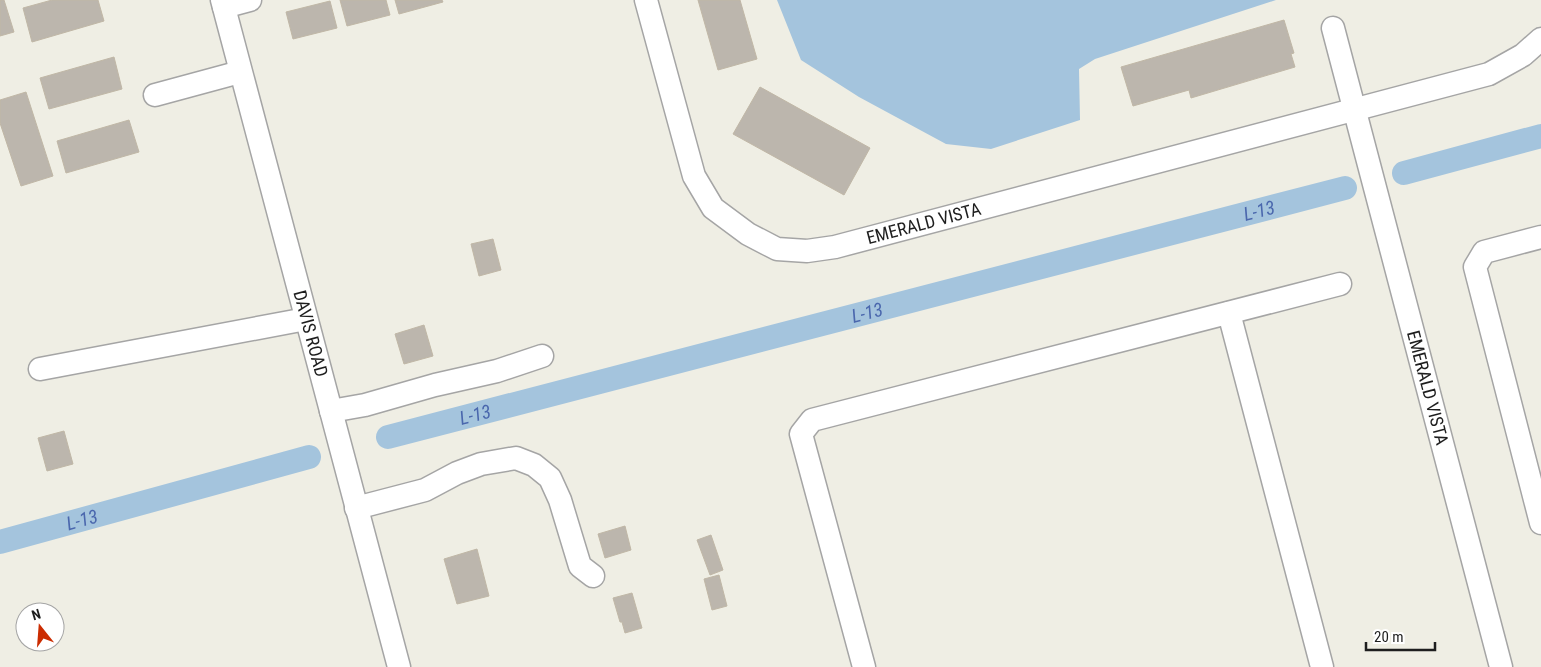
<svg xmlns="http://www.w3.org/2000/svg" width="1541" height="667" viewBox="0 0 1541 667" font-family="'Roboto Condensed',sans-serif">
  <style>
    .water { fill: #a4c4dd }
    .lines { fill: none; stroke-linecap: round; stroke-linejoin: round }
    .canal { stroke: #a4c4dd; stroke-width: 24 }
    .building { fill: #bcb6ad; stroke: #c0b7a6 }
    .minor-casing { stroke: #a5a5a5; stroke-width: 25 }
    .minor { stroke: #fff; stroke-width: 22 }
    .labels { text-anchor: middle; stroke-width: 4.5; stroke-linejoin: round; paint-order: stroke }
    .street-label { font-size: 18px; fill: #1e1e1e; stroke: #fff }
    .water-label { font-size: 19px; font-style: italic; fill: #4a67ad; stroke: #fff }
  </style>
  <rect width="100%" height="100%" fill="#efeee4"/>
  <path class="water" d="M777,0H1276L1095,59L1079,69L1080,120L991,149L946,144L859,97L801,60Z"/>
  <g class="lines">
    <g class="canal">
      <path d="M1404,173L1541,136"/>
      <path id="s1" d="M388,437L1345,188"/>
      <path id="s2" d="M0,542L309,457"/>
    </g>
  </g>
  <path class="building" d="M0,0H4L14,32L0,36Z
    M52,0H98L104,21L32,42L23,8Z
    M340,0H386L390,15L347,26Z
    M395,0H442L443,2L399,14Z
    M698,0H740L757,59L718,70Z
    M330,1L337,28L293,39L286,12Z
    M1284,20L1294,53L1291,54L1295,67L1191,98L1189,90L1133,106L1121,67Z
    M114,57L122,89L49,109L40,78Z
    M760,87L870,148L844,195L733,134Z
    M26,92L53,176L21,186L0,123V100Z
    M129,120L139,152L66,173L57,141Z
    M493,239L501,270L479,276L471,244Z
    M424,325L433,356L404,364L395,334Z
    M64,431L73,464L47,471L38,438Z
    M625,526L631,550L605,558L598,534Z
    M711,535L723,570L710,575L697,540Z
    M477,549L489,596L457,604L444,559Z
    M719,575L727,606L712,610L704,579Z
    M632,593L642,628L625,633L622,622H620L613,598Z"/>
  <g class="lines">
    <defs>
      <g id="minor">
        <path id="s3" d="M222,0L399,667"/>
        <path id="s4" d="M646,0L694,176L713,208L748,234L777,249L807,251L835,247L1489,74L1523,55L1541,39"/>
        <path d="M224,7L250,0"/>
        <path id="s5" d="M1333,28L1501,667"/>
        <path d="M155,95L240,72"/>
        <path d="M1541,237L1484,252L1475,267L1541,523"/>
        <path d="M1229,313L1322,667"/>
        <path d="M40,369L306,319"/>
        <path d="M331,411L365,405L435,385L497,371L542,356"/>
        <path d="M356,508L425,490L457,473L481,464L516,458L534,465L550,478L560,500L580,566L593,576"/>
        <path d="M864,667L801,434L812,420L1340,284"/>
      </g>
    </defs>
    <use href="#minor" class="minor-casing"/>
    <use href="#minor" class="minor"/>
  </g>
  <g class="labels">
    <g class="street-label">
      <text dy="6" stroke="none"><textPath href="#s4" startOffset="446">EMERALD VISTA</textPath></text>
      <text dy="6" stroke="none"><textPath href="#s3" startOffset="345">DAVIS ROAD</textPath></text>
      <text dy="6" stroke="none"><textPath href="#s5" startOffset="372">EMERALD VISTA</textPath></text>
    </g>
    <g class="water-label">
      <text dy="7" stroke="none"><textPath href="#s1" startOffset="900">L-13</textPath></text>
      <text dy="7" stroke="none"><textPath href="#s1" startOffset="495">L-13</textPath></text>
      <text dy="7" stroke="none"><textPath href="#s1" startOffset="90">L-13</textPath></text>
      <text dy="7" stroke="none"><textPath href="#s2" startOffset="85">L-13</textPath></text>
    </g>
  </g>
  <g transform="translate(40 627) rotate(343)"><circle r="24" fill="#ffffff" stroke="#a5a5a5"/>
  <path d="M0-4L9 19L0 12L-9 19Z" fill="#cb2c01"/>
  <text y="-8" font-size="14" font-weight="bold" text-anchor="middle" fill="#1e1e1e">N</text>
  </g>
  <path d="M1366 642v8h69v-8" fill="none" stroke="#1e1e1e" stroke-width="2.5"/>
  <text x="1374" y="642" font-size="15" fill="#1e1e1e" stroke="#ffffff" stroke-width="4" paint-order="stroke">20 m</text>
</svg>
